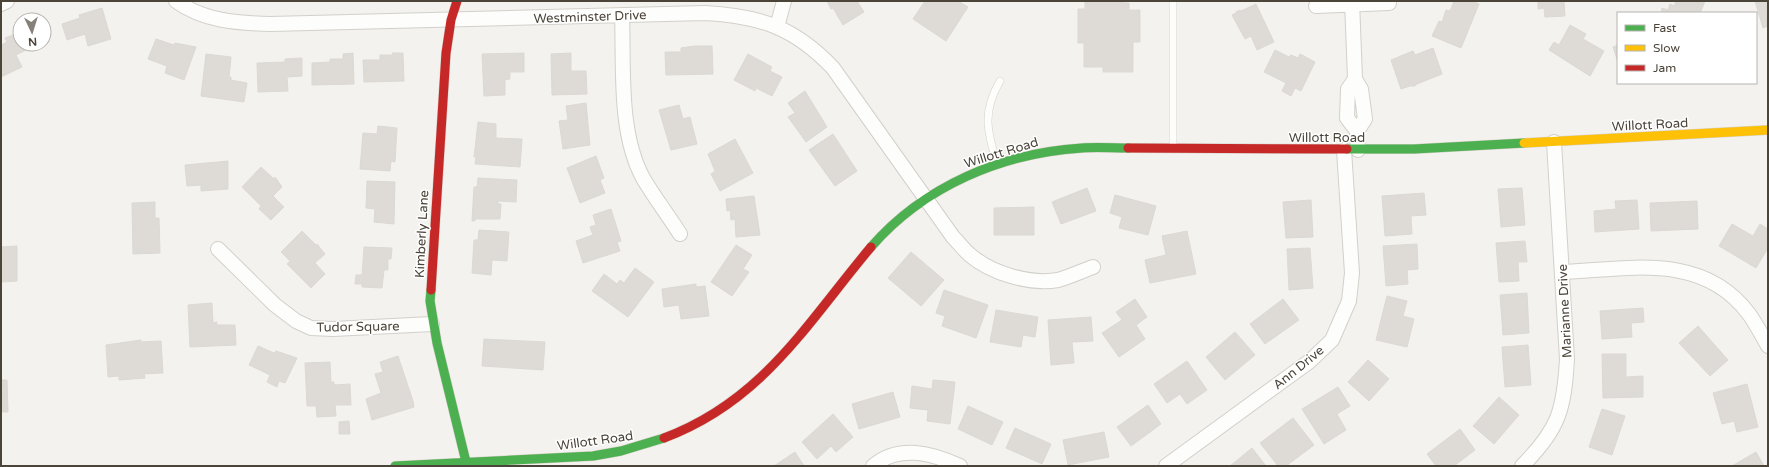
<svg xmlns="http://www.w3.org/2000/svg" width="1769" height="467" viewBox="0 0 1769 467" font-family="'Varela Round',sans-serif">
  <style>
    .building { fill: #dedbd6; stroke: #dcd9d4 }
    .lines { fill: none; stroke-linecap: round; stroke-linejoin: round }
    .lane-casing { stroke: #d2d0cb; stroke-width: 8 }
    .street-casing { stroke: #d2d0cb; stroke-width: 16 }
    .fast-casing { stroke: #d3cfc5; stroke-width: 10 }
    .slow-casing { stroke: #d3cfc5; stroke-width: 10 }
    .jam-casing { stroke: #d3cfc5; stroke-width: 10 }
    .lane { stroke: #fdfdfc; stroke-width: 7 }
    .street { stroke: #fdfdfc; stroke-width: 14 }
    .fast { stroke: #4caf50; stroke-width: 9 }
    .slow { stroke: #ffc107; stroke-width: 9 }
    .jam { stroke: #c62828; stroke-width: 9 }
    .labels { text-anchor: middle; stroke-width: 3; stroke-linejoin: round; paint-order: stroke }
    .street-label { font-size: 13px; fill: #4b4439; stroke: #fff }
  </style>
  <rect width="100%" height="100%" fill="#f4f2ee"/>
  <path class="building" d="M827,1H857L864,12L843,25L833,8L831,9Z
    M925,1H944L947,3L949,1H958L968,7L946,41L913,19Z
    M1094,1H1124V3H1129V10H1140V42H1133V72H1103V67H1084V43H1078V9H1085V2Z
    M1454,1H1471L1479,4L1461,48L1432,36L1439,21L1442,22L1446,10L1450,11Z
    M1538,1H1564L1565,16L1545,17L1544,8L1538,9Z
    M1676,1H1705L1701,11L1699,12L1700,13H1661L1662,8L1668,10L1670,4L1674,6Z
    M1755,1H1768V26L1763,28Z
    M1256,4L1274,42L1257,50L1251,36L1245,39L1232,15L1236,13V12L1240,10L1241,11Z
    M102,8L111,39L88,46L85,34L67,40L62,24L80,18L79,15Z
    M1570,25L1586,34L1583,39L1604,51L1590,76L1549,50L1554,42L1559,45Z
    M20,32V44H28L30,48L16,55L22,67L1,77V45L7,42L5,38Z
    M156,39L174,45L175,43L196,47L184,80L165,73L167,66L148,59Z
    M1618,45V62L1613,47Z
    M695,46H712L713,74L666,75L665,52H681V48Z
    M1433,48L1442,74L1417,84L1415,86H1410L1401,89L1391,60L1413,51L1415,55Z
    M1275,50L1289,57L1291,55L1298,58L1300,54L1315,62L1301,91L1295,88L1291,96L1282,91L1286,83L1264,72Z
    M353,53L354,84L312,85V63L330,62V59H343V54Z
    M392,53H403L404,81L364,82L363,60H380V55H393Z
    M524,53V72H510V79L505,80V95L484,96L482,54Z
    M571,53V71H586L587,94L552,95L551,54Z
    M206,54L231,57L229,77H231V80L247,83L244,102L201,96Z
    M748,54L772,67L770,71L782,77L772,96L756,88L755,91L734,80Z
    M302,58V76L287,77L288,91L258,92L257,63L285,62V59Z
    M805,91L827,127L806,142L788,117L795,113L788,103Z
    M586,103L590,145L563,149L559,121L568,120L566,106Z
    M679,105L683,119L690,117L697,144L671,150L659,110Z
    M478,122L496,124V138L522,139L520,167L475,164L476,157H474Z
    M378,126L397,128L395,162L391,161L390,171L360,169L363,133L377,134Z
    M833,134L857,171L835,186L809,150Z
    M735,139L753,173L720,191L711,174L715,171L708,154Z
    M596,156L604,178L600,180L605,193L580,203L567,168Z
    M228,161V189L201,191V185L187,186L185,165Z
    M261,167L274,179L275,177L282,187L273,196L284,207L271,220L259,209L261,206L242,187Z
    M478,178L517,180L516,202L498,201V204H501L500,219H475V221H472L474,187H477Z
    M367,181L395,182L394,224L374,222L375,209L366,208Z
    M1087,188L1096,211L1061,224L1052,202Z
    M1522,188L1525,225L1501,227L1498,189Z
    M1424,193L1426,215L1411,216L1412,234L1385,236L1382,196Z
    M1115,195L1156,206L1148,235L1119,228L1122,217L1110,213Z
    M754,196L760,235L736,237L735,219L731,220L730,210L727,211L726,199Z
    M1311,200L1313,237L1286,238L1283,202Z
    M1637,200L1639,229L1595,232L1594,211L1616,209L1615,201Z
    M1697,201L1698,229L1651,231L1650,203Z
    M155,202V218H159L160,253L133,254L132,203Z
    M1034,207V235H994V208Z
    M611,209L621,241L617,242L620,251L583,263L576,241L593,235L590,227L596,225L593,215Z
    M1732,224L1753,236L1760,224L1768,229V248L1756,268L1719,246Z
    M479,230L509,232L507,261L492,260L491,275L472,273L474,240H478Z
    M302,231L316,245L317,244L325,254L315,263L325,274L311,288L287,264L290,261L281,252Z
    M1187,231L1196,274L1150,283L1145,260L1166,255L1162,236Z
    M1525,241L1527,262H1518L1519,281L1499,282L1496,243Z
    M1417,244L1418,269L1407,270L1408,284L1386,286L1383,246Z
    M736,245L752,255L743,269L749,272L732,296L711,282Z
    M17,246V281L1,282V247Z
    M364,247L392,248L391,259H388V270H384L382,288L362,287V284H355L356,275H362Z
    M1310,248L1313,288L1289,290L1287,249Z
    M911,252L944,280L921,306L888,278Z
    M635,268L654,282L628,317L592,291L604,274L617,284L620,280L624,283Z
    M696,284V287L705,286L709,316L681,319L679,305L664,307L662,289Z
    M944,290L988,305L976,338L942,326L945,316L936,313Z
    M1527,293L1529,333L1503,335L1500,295Z
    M1387,296L1407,301L1403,316L1414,319L1407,347L1376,340Z
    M1135,299L1147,317L1136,325L1145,339L1119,357L1102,333L1122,320L1116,312Z
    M1283,299L1299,320L1265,344L1250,324Z
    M212,303L213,323L217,322V325H235L236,345L190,347L188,305Z
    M1643,308L1644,322L1631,323L1632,337L1602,339L1600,311Z
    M996,310L1038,317L1035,337L1023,335L1021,347L990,342Z
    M1091,317L1093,341L1072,342L1074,363L1051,365L1048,320Z
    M1698,326L1728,360L1710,376L1679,343Z
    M1235,332L1255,355L1225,380L1206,357Z
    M484,339L545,342L543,370L482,366Z
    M141,340V342L161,341L163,373L144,374L145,378L119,380V376L108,377L106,345Z
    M1528,345L1531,385L1505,387L1502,347Z
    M258,346L274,353L276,351L297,358L285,383L279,381L277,387L267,382L270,375L249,365Z
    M1602,354H1626V377L1643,376V397L1603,398Z
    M398,356L413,401L414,407L372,420L366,399L381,393L375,374L383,372L380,362Z
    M1368,360L1389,379L1369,401L1348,382Z
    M1187,361L1207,390L1187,404L1180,394L1167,403L1154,384Z
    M330,362L331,382H334V385L350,384L351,405H335L336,416L317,417L316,406H307L305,363Z
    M1,380H7L8,412H1Z
    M933,380L955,382L950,424L927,421L928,410L910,408L912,386L932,389Z
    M1747,384L1758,427L1737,432L1734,421L1722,424L1713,393Z
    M1338,387L1350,406L1337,414L1346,430L1324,444L1302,409Z
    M893,392L900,417L859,429L852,404Z
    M1499,397L1519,415L1494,444L1473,426Z
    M1148,405L1161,424L1131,446L1117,427Z
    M968,406L1003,422L992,445L958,429Z
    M1602,409L1625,416L1612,455L1589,447Z
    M833,414L853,437L836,452L831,446L817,459L802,442Z
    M1293,418L1314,445L1286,466H1278L1260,443Z
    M349,421L350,434H339V422Z
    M1015,428L1051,444L1042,464L1006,448Z
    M1460,429L1475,450L1454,466H1436L1427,454Z
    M1104,432L1109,457L1068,465L1063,440Z
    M1252,448L1266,466H1230Z
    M795,452L804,466H774Z
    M1756,452L1764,466H1732Z"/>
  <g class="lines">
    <defs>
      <path id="lane" d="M1173,146V1
        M997,164C987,131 982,112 1000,81"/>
      <path id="street" d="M176,1C204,21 236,23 270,24L705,13C760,16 794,27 833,68L953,237C959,243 964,250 970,255C991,273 1030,285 1058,280C1069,277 1082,271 1093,267
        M1352,1L1355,79L1348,89L1347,118L1357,131L1358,150
        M1,4L7,1
        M1316,6L1389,3
        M622,15C624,66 618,132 643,178C654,197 668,215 680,234
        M777,27L784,1
        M1355,79L1361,89L1365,119L1357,131
        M218,249L275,305L296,321L311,328L333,329L432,324
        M1563,272C1629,269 1703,252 1749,314C1756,324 1762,335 1768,346
        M873,466C899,444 932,453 960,466
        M1166,466L1310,361L1332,340L1349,301L1352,273L1344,150
        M1522,466C1559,429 1564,410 1567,359L1554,142"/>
      <path id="fast" d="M1347,149H1414L1524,143
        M871,247C924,186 1002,153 1082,148C1097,147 1113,148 1128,148
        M431,290L430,301L437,343L467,466
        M395,466L593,456L621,451L664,438"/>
      <path id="slow" d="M1524,143L1768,130"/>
      <path id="jam" d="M1128,148L1347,149
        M431,290L446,53L451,20L457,1
        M664,438C763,401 807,323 871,247"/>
    </defs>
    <use href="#lane" class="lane-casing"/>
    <use href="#street" class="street-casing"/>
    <use href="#fast" class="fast-casing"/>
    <use href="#slow" class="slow-casing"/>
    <use href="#jam" class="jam-casing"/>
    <use href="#lane" class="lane"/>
    <use href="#street" class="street"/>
    <use href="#fast" class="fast"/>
    <use href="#slow" class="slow"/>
    <use href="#jam" class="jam"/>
  </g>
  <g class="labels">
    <g class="street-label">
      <text transform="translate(590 16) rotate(-2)" y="5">Westminster Drive</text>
      <text transform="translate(1650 124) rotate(-3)" y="5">Willott Road</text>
      <text x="1327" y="142">Willott Road</text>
      <text transform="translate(1001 152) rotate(-17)" y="5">Willott Road</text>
      <text transform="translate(421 234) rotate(-87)" y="5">Kimberly Lane</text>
      <text transform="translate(1564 311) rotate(-93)" y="5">Marianne Drive</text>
      <text transform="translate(358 326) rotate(-1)" y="5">Tudor Square</text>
      <text transform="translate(1298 367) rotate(-39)" y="5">Ann Drive</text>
      <text transform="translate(595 440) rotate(-8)" y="5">Willott Road</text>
    </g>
  </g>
  <rect width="1769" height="467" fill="none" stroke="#4b4439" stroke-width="4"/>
  <rect x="1617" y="12" width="140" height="72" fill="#ffffff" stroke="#b7b4b0"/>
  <rect x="1625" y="25" width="20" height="6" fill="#4caf50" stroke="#b7b4b0"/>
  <text x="1653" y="32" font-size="12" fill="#4b4439">Fast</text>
  <rect x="1625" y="45" width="20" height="6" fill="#ffc107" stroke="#b7b4b0"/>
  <text x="1653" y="52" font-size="12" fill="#4b4439">Slow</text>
  <rect x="1625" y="65" width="20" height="6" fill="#c62828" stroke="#b7b4b0"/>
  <text x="1653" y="72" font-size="12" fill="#4b4439">Jam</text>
  <g transform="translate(32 32) rotate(176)"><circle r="19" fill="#ffffff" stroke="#b7b4b0"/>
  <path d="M0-3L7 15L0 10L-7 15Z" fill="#868178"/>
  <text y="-6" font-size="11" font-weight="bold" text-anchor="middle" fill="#4b4439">N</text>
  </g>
</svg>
